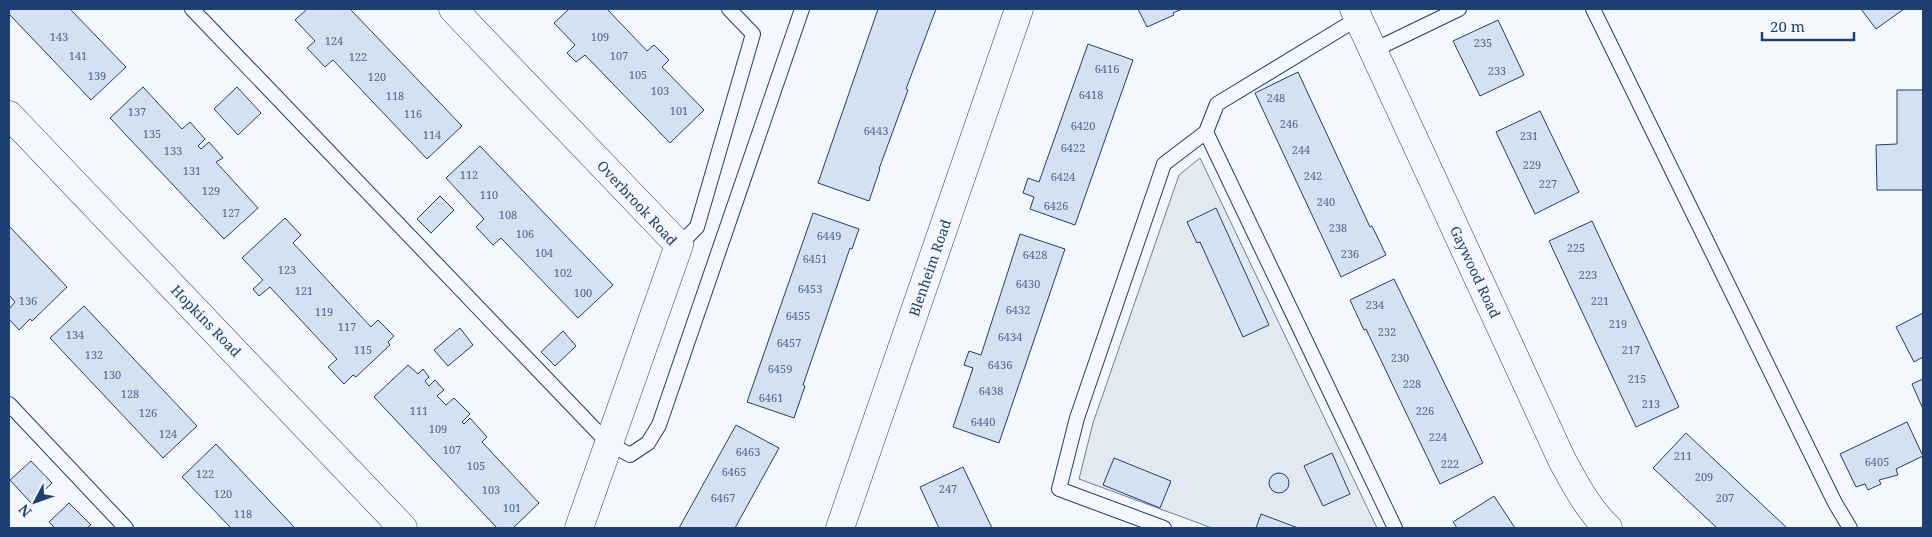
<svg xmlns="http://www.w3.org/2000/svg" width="1932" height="537" viewBox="0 0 1932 537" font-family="'Noto Serif',serif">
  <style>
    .green { fill: #e3e9f0; stroke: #687fa3 }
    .building { fill: #d5e0f0; stroke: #1d3f73 }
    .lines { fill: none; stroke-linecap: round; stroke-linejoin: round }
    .lane-casing { stroke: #1d3f73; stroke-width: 16 }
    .street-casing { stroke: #1d3f73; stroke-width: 29 }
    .lane { stroke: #f4f7fb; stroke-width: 14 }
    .street { stroke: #f4f7fb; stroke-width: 28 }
    .labels { text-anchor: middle; stroke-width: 4; stroke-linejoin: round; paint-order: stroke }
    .number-label { font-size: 11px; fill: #4b6792 }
    .street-label { font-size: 14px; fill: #1d3f73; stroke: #f4f7fb }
  </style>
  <rect width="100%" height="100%" fill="#f4f7fb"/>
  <path class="green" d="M1200,158L1377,528H1212L1079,479L1093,423L1179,175Z"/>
  <path class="building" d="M9,9H70L126,67L91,100L9,14Z
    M307,9H350L462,126L427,159L333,60L325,67L307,48L315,41L295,20Z
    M569,9H607L647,51L654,45L669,60L662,67L704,110L670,143L585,55L576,62L567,53L575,45L554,23Z
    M878,9H936L906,89L908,90L879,169H880L869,201L818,183Z
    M1138,9H1182L1173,13L1174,15L1147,27Z
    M1861,9H1904L1876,29Z
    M1498,20L1524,75L1480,96L1453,41Z
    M1088,44L1133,60L1075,225L1030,209L1034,197L1023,193L1028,178L1039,182Z
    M1298,72L1370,227L1372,226L1386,255L1341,277L1255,93Z
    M143,87L182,129L190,122L205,139L198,146L201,149L209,142L223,158L216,162L258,208L224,239L110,118Z
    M237,87L261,113L238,135L214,109Z
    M1897,90H1923V190H1877L1876,145L1897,144Z
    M1540,111L1579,192L1535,214L1496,132Z
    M480,146L613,285L578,318L501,238L493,245L476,227L484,219L446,178Z
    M440,196L454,210L431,233L417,219Z
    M1216,208L1269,325L1243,337L1200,242L1197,243L1187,222Z
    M813,213L859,229L852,249L850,248L803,385L805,386L794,418L747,402Z
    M285,218L301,235L293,243L371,327L378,320L394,336L388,342L390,345L356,377L353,375L344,384L328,367L337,359L270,287L259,296L253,289L263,280L242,258Z
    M1592,221L1679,407L1636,427L1549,241Z
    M9,226L67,287L32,321L30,319L19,330L9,319V309L15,302L9,295Z
    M1020,234L1065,249L999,443L953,427L973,368L964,365L969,351L981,355Z
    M1394,279L1483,463L1440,484L1366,329L1364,330L1350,300Z
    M84,306L197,426L163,458L50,338Z
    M1923,313V357L1914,362L1896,327Z
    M460,328L473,345L448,366L434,350Z
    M563,331L576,346L555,366L541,352Z
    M408,365L418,374L423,369L429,377L425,381L429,386L435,380L444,390L437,396L446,405L454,398L470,414L462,422L464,424L470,418L487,437L482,442L539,503L513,528H497L374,397Z
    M1923,379V409L1912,384Z
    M1907,422L1923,456L1896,469L1898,475L1879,480L1881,484L1868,490L1865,484L1856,487L1840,454Z
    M736,425L779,448L735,528H679Z
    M1686,433L1787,528H1717L1653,468Z
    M216,444L295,528H231L182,477Z
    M1332,453L1350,494L1323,506L1304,466Z
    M1114,458L1171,481L1160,508L1103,485Z
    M31,461L52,483L31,503L10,480Z
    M963,467L992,528H939L920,487Z
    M1269 483a10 10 0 1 1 20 0a10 10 0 1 1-20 0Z
    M1494,496L1515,528H1457L1453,522Z
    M69,503L91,525L87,528H55L49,522Z
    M1261,514L1298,528H1256Z"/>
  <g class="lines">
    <defs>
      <path id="lane" d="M192,9L608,443L630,455L648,443L659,425L802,9
        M1593,9L1835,503L1850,528
        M1372,51L1459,9
        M1206,132L1217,104L1357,19
        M679,245L697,227L753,34L729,9
        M9,404L126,528
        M1164,528L1059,489L1077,418L1164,164L1206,132L1395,528"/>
      <path id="street" d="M453,9L679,245L579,528
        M1354,9L1562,460C1575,484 1588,509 1608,528
        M9,115L403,528
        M840,528L1019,9"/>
    </defs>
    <use href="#lane" class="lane-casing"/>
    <use href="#street" class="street-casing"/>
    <use href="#lane" class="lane"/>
    <use href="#street" class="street"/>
  </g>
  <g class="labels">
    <g class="number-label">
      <text x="59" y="41">143</text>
      <text x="600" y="41">109</text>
      <text x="334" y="45">124</text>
      <text x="1483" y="47">235</text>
      <text x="78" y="60">141</text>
      <text x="619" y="60">107</text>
      <text x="358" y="61">122</text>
      <text x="1107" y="73">6416</text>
      <text x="1497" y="75">233</text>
      <text x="638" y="79">105</text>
      <text x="97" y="80">139</text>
      <text x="377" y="81">120</text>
      <text x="660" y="95">103</text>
      <text x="1091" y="99">6418</text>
      <text x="395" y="100">118</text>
      <text x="1276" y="102">248</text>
      <text x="679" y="115">101</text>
      <text x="137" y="116">137</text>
      <text x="413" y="118">116</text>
      <text x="1289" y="128">246</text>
      <text x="1083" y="130">6420</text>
      <text x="876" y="135">6443</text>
      <text x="152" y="138">135</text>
      <text x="432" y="139">114</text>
      <text x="1529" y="140">231</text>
      <text x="1073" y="152">6422</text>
      <text x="1301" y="154">244</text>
      <text x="173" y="155">133</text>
      <text x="1532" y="169">229</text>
      <text x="192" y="175">131</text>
      <text x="469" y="179">112</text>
      <text x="1313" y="180">242</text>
      <text x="1063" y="181">6424</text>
      <text x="1548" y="188">227</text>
      <text x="211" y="195">129</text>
      <text x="489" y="199">110</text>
      <text x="1326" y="206">240</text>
      <text x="1056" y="210">6426</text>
      <text x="231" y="217">127</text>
      <text x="508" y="219">108</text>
      <text x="1338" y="232">238</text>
      <text x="525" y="238">106</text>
      <text x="829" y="240">6449</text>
      <text x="1576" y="252">225</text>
      <text x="544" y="257">104</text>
      <text x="1350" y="258">236</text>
      <text x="1035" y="259">6428</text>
      <text x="815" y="263">6451</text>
      <text x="287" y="274">123</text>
      <text x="563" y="277">102</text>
      <text x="1588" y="279">223</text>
      <text x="1028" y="288">6430</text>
      <text x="810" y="293">6453</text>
      <text x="304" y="295">121</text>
      <text x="583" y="297">100</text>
      <text x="28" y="305">136</text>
      <text x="1600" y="305">221</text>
      <text x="1375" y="309">234</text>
      <text x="1018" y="314">6432</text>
      <text x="324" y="316">119</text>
      <text x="798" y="320">6455</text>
      <text x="1618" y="328">219</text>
      <text x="347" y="331">117</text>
      <text x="1387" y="336">232</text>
      <text x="75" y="339">134</text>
      <text x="1010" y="341">6434</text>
      <text x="789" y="347">6457</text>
      <text x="363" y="354">115</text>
      <text x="1631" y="354">217</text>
      <text x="94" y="359">132</text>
      <text x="1400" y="362">230</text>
      <text x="1000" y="369">6436</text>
      <text x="780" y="373">6459</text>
      <text x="112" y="379">130</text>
      <text x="1637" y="383">215</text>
      <text x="1412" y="388">228</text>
      <text x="991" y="395">6438</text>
      <text x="130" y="398">128</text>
      <text x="771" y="402">6461</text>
      <text x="1651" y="408">213</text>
      <text x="419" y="415">111</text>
      <text x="1425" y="415">226</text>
      <text x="148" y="417">126</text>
      <text x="983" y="426">6440</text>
      <text x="438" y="433">109</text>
      <text x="168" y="438">124</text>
      <text x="1438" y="441">224</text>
      <text x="452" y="454">107</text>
      <text x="748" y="456">6463</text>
      <text x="1683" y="460">211</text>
      <text x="1877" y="466">6405</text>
      <text x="1450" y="468">222</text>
      <text x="476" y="470">105</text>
      <text x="734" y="476">6465</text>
      <text x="205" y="478">122</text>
      <text x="1704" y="481">209</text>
      <text x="948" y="493">247</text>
      <text x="491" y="494">103</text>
      <text x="223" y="498">120</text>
      <text x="723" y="502">6467</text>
      <text x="1725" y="502">207</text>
      <text x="512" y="512">101</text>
      <text x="243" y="518">118</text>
    </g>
    <g class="street-label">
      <text transform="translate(637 203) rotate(47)" y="5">Overbrook Road</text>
      <text transform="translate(930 268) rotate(-71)" y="5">Blenheim Road</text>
      <text transform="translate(1475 272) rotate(65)" y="5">Gaywood Road</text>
      <text transform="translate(206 321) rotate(46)" y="5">Hopkins Road</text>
    </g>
  </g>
  <rect width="1932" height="537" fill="none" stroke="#1d3f73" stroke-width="20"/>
  <g transform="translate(35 502) rotate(229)" stroke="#f4f7fb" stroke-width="4" paint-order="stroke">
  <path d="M0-4L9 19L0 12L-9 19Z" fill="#1d3f73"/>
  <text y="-8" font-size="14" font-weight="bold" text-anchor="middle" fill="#1d3f73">N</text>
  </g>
  <path d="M1762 32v8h92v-8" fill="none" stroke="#1d3f73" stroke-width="2.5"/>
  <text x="1770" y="32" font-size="15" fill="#1d3f73" stroke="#f4f7fb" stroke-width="4" paint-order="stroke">20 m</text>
</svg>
